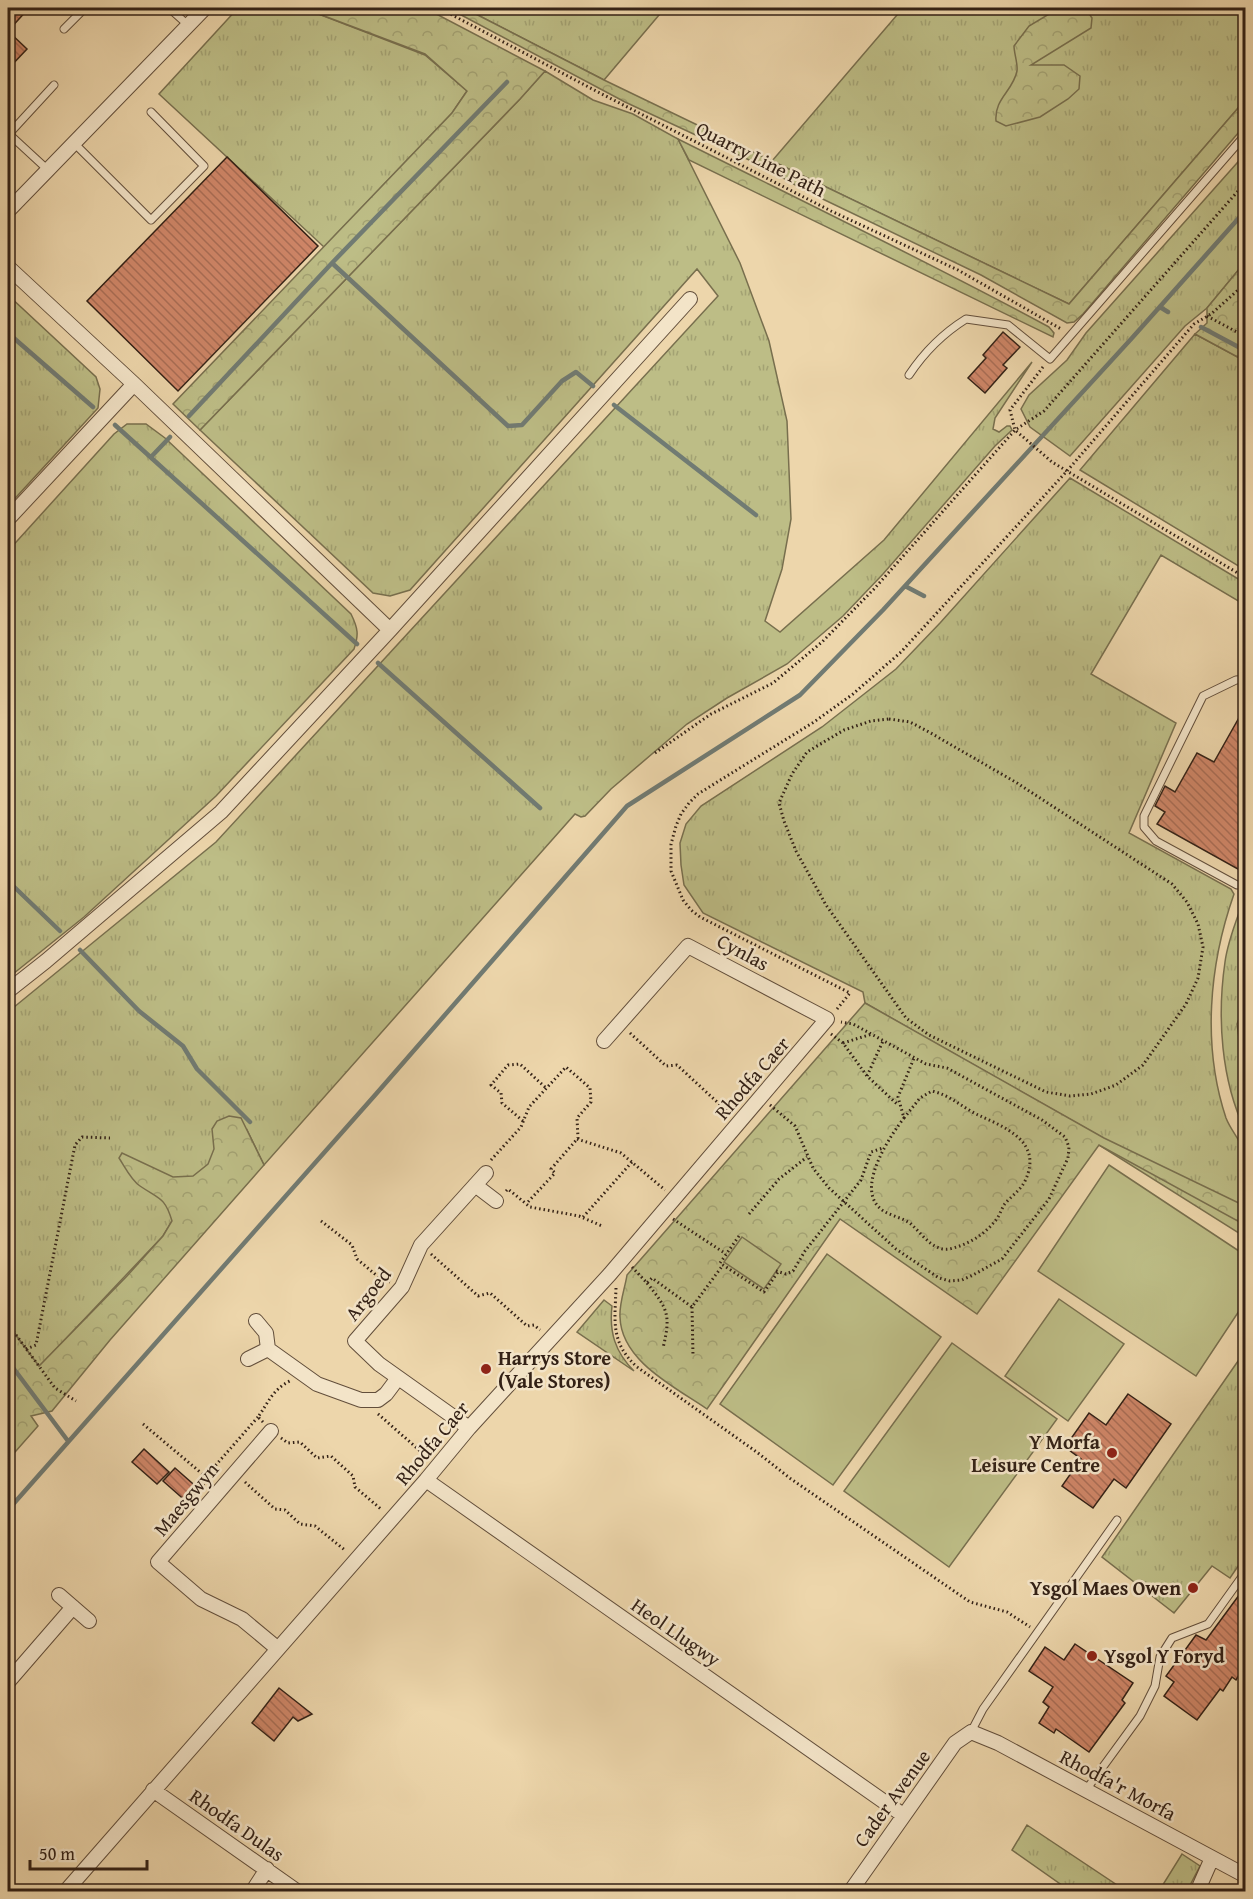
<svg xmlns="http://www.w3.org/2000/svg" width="1253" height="1899" viewBox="0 0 1253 1899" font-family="'Gentium Book Plus',serif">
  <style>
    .grass { fill: url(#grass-tufts); stroke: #786f4e; stroke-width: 1.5 }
    .forest { fill: url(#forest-crowns); stroke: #786f4e; stroke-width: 1.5 }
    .pitch { fill: #bdbd86; stroke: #786f4e; stroke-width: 1.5 }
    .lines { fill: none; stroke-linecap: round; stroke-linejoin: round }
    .stream { stroke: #717b73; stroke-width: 4.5 }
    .building { fill: url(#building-back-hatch); stroke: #332116; stroke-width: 1.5 }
    .lane-casing { stroke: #624e3b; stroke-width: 9 }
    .street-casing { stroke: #624e3b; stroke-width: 16 }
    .path { stroke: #332116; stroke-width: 3; stroke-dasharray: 1.5 3; stroke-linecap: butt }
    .lane { stroke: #f3e4c8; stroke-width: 7 }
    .street { stroke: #f3e4c8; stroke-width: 14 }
    .poi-dot { fill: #8f2418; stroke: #f3e4c8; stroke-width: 2 }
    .labels { text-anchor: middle; stroke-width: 5; stroke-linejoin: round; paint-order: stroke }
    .street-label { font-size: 20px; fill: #332116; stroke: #f3e4c8 }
    .poi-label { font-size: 20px; font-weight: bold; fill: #332116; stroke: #f3e4c8; text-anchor: start }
  </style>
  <defs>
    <pattern id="grass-tufts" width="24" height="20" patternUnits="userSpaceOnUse" patternTransform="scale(1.5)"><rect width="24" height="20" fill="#bdbd86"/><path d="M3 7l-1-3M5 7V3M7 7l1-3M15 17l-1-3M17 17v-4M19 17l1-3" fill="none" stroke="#a3a273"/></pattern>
    <pattern id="forest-crowns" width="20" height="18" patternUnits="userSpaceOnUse" patternTransform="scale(1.5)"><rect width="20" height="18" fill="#bdbd86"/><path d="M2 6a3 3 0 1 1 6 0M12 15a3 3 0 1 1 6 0" fill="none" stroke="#a3a273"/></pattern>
    <pattern id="building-back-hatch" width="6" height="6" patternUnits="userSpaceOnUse" patternTransform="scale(1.5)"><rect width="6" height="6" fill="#cf8668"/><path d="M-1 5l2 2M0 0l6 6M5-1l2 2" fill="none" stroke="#a96d55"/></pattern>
  </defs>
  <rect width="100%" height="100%" fill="#edd6ab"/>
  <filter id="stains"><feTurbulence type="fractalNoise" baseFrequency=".00333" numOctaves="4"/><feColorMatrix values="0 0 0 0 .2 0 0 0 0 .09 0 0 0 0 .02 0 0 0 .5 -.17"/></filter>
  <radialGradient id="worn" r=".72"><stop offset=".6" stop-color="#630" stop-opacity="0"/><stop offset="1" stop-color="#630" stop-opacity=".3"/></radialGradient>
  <path class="grass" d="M238,8H303L425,55L467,91L452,113L324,247L159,94Z
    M464,8H665L604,80Z
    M903,8H1245V100L1069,304L772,161Z
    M545,71L593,100L633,114L678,139L740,263L769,341L787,421L791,519L782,569L765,621L780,632L884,540L1032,362L995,418L993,429L999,432L1007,426H1010L1012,430L995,446L883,574L843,616L787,664L727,698L687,724L611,789L585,816L581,817L575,814L264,1165L247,1130L172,1221L163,1236L39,1367L8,1324V1012L216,842L718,296L697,269L410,590L390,596L373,593L200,430L520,99Z
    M1245,154V262L1207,308L1185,326L1070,456L1030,427L1021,409L1029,395L1067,360L1086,333Z
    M8,295L96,377L100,389L98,408L8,506Z
    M1195,334L1245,361V570L1080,470Z
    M127,424H146L165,438L351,614C358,628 359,635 354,649L216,796L84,917L8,978V551L114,434Z
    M1070,478L1245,583V605L1161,555L1091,674L1176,723L1129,833L1231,889L1234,894C1209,965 1202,1046 1226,1118C1231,1131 1242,1142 1245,1154C1247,1161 1245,1170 1245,1177C1245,1197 1245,1217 1245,1237L1099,1145L1103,1138L865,1003L863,992L703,913L684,885L681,865L680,843L686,824L701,806L822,727L896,669L940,623Z
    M1245,896V1015L1240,1016L1237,1024L1245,1080V1130C1221,1080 1217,1017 1225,962C1228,939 1238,917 1245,896Z
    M604,1300L612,1306C609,1332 615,1352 634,1371L577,1332Z
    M1245,1351V1556L1230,1578L1212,1566L1174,1613L1102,1557Z
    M1027,1825L1126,1891H1060L1063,1886L1012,1850Z
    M1182,1854L1200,1866L1187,1891H1159Z"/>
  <path class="forest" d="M303,8H425L545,71L520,99L200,430L173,404L452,113L467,91L425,54Z
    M448,8H464L604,80L1069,304L1245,100V125L1083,314L1074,322L1067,323L981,275L806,191L760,165L625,102Z
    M1059,8L1086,9L1092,18L1091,28L1031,65H1064L1080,76L1079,89L1068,99L1040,117L1006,126L996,121C994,99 1013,91 1017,71C1018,64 1014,53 1014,46L1029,26Z
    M678,139C802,201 927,261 1049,327L1054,333L1053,337L689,160Z
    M1245,262V361L1195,334L1207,323V308Z
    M865,1003L1104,1138L1245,1206V1225L1099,1145L977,1314L840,1219L707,1409C675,1387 621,1361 620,1317C619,1304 625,1288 627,1275Z
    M229,1116L241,1118L264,1165L110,1340L52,1411L31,1416L38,1426L8,1460V1325L39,1366L127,1276L163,1236L172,1221C165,1197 159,1199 140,1186C131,1180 125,1167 119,1158L122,1153L173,1177L193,1176L208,1164L214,1149L212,1129L217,1121Z"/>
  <path class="pitch" d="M1109,1165L1245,1255V1302L1196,1376L1038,1271Z
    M742,1237L781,1264L764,1289L724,1262Z
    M827,1254L941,1337L833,1485L720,1404Z
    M1059,1299L1124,1344L1068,1421L1005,1376Z
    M952,1343L1057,1419L949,1567L844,1491Z"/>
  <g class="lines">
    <path class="stream" d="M332,263L508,426L522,425L562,381L576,372L593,386
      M1160,307L1168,312
      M1201,327L1246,351
      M8,333L93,407
      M614,405L756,515
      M189,416L332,263L507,82
      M115,425L357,644
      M151,457L170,437
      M905,586L924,596
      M378,663L540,808
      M8,881L60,931
      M80,950L139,1011L183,1046L197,1069L250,1122
      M8,1361L68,1441
      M8,1510L376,1094L627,806L800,695L883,610L1132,338L1246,210"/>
  </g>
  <path class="building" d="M8,8H29L8,31Z
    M8,31L27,49L8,69Z
    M227,157L318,246L178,391L87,301Z
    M1003,332L1020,347L1003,365L1007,368L985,393L968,378L986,358L983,355Z
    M1245,707V873L1157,824L1165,812L1155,806L1165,786L1175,792L1197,753L1214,762Z
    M1128,1394L1171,1424L1126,1488L1114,1479L1093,1508L1062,1486L1081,1459L1065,1447L1089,1413L1106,1425Z
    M144,1449L169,1472L157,1484L132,1462Z
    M175,1468L200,1490L188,1503L163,1481Z
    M1245,1587V1679L1239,1675L1236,1680L1232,1677L1223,1691L1220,1689L1197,1720L1164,1696L1174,1682L1166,1676L1196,1635L1206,1640Z
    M1075,1644L1133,1683L1122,1700L1125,1703L1089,1752L1056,1729L1054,1733L1039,1723L1049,1707L1043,1702L1053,1687L1029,1671L1045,1647L1064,1660Z
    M279,1688L312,1714L298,1721L293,1717L274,1741L252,1723Z"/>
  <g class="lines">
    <defs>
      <path id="lane" d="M169,8L188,25
        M64,29L85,8
        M9,134L48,170
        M8,135L54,85
        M74,143L151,220L204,166L151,112
        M909,375C925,351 942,334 966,319L1008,325L1050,359L1246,134
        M1246,679L1236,680L1203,696L1144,816V827L1156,841L1237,885H1246
        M971,1732L983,1709L1117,1520
        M1086,1790L1140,1716L1155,1686L1160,1657L1172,1638L1208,1624L1246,1571"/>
      <path id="street" d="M8,211L205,8
        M8,267L134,384L390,630
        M8,519L134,384
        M8,991L46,961L221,812L390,630L690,299
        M475,1185L496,1201
        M256,1321L266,1333L268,1349L317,1384L361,1400H378L386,1394L398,1378
        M248,1359L268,1349
        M469,1428L379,1364L355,1341L402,1287L421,1245L486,1173
        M271,1431L158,1562L201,1599L242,1619L278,1649
        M426,1480L903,1815
        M59,1595L89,1621
        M8,1682L73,1607
        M153,1790L298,1892
        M65,1892L426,1480L469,1428L610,1274L827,1019L688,946L604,1041
        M252,1892L267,1869
        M850,1892L955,1743L971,1732L998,1743L1246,1876
        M1197,1892L1212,1858"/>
    </defs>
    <use href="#lane" class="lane-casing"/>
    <use href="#street" class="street-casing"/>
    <path class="path" d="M439,8L598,92L831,211L958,270L1061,329
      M1207,316L1246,337
      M1043,367L1010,410L1015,430L1052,462L1246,578
      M889,719L910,722L929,732L1017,783L1172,884L1187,902L1198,924L1203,947L1198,978L1186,1004L1143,1065L1116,1085L1091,1094L1070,1096L1046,1092L929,1035L906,1018L826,905L796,851L784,821L779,803L792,774L807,752L844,730L871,721Z
      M655,753L711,714L773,683L822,642L874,589L1015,430L1044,411L1246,182
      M837,1009L850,993L700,917L691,910L683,900L671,871V844L676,826L681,814L689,803L698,794L714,784L814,722L853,694L901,652L1067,471L1194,324L1211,314L1246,283
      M630,1033L666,1066L677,1065L729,1113
      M831,1034L843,1043L867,1076L898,1105
      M843,1043L872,1034
      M867,1076L883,1041
      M770,1105L795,1126L813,1168L829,1188L896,1249L939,1278L950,1281L962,1280L973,1275L1002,1259L1049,1199L1068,1158L1069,1147L1065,1137L1042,1120L947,1068L926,1064L853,1024L841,1022
      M904,1118L920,1098L932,1091C949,1095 961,1106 976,1114C1004,1127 1044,1141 1025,1181C1020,1191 1010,1197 1004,1205C1001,1210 999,1217 995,1221C985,1234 969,1244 953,1248C935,1254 924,1236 912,1225C902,1216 885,1216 877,1205C859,1183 890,1136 904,1118L898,1097L914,1058
      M523,1121L502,1103L501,1093L491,1085L508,1065L520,1064L546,1088
      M577,1139L621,1153L665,1190
      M491,1160L521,1127L529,1107L566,1067L590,1088L591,1102L577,1118L578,1138L551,1169L555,1173L526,1204
      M506,1191L508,1189L530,1207L579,1216L602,1226
      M749,1214L779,1179L807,1157
      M583,1217L632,1162
      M673,1219L726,1254
      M321,1221L352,1245L357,1259L382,1280L390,1282
      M739,1236L720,1263L764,1292L778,1272
      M431,1254L478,1296L490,1293L527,1326L534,1325L540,1330
      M632,1267L647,1283L652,1278L692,1307L723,1265
      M776,1271L786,1274L793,1271L805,1251L861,1180L871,1152L883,1148
      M647,1283C668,1309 671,1315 663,1348
      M616,1288C615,1321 610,1342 637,1367L758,1453L791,1479L970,1602L1007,1612L1030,1627
      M692,1307L693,1356
      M8,1324L55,1388L76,1401
      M26,1349L36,1345L75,1145L82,1137L110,1138
      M378,1414L427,1457
      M263,1422L258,1417C268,1403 273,1389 290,1381
      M143,1424L206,1477
      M281,1438L288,1443L300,1442L317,1458L331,1456L353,1476L355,1487L382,1510
      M245,1482L275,1509L285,1510L300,1524L315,1526L346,1551
      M204,1486L201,1482L258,1417"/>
    <use href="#lane" class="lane"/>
    <use href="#street" class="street"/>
  </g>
  <g class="poi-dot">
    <circle cx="486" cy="1369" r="6"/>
    <circle cx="1112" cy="1453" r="6"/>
    <circle cx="1193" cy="1588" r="6"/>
    <circle cx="1092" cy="1656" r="6"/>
  </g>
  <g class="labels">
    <g class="street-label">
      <text transform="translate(761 159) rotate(27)" y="7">Quarry Line Path</text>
      <text transform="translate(743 952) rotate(28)" y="7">Cynlas</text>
      <text transform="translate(752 1078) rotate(-49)" y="7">Rhodfa Caer</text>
      <text transform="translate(368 1294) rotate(-52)" y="7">Argoed</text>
      <text transform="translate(432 1443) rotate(-50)" y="7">Rhodfa Caer</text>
      <text transform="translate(186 1499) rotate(-50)" y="7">Maesgwyn</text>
      <text transform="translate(676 1632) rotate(35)" y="7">Heol Llugwy</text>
      <text transform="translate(1118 1785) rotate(28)" y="7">Rhodfa'r Morfa</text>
      <text transform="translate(892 1798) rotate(-54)" y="7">Cader Avenue</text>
      <text transform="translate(237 1825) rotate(35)" y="7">Rhodfa Dulas</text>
    </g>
    <g class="poi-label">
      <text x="498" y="1365">Harrys Store<tspan x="498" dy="23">(Vale Stores)</tspan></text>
      <text x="1100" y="1449" text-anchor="end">Y Morfa<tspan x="1100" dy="23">Leisure Centre</tspan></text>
      <text x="1181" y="1595" text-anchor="end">Ysgol Maes Owen</text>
      <text x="1104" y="1663">Ysgol Y Foryd</text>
    </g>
  </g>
  <rect width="1253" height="1899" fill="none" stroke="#edd6ab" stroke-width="30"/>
  <rect x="9" y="9" width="1235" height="1881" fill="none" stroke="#332116" stroke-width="3"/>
  <rect x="15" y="15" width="1223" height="1869" fill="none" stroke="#332116" stroke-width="1.5"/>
  <path d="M30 1860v9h117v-9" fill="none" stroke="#332116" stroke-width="3"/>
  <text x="39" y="1860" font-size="18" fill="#332116" stroke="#f3e4c8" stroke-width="4.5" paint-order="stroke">50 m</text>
  <rect width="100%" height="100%" filter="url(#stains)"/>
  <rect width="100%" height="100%" fill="url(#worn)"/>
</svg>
